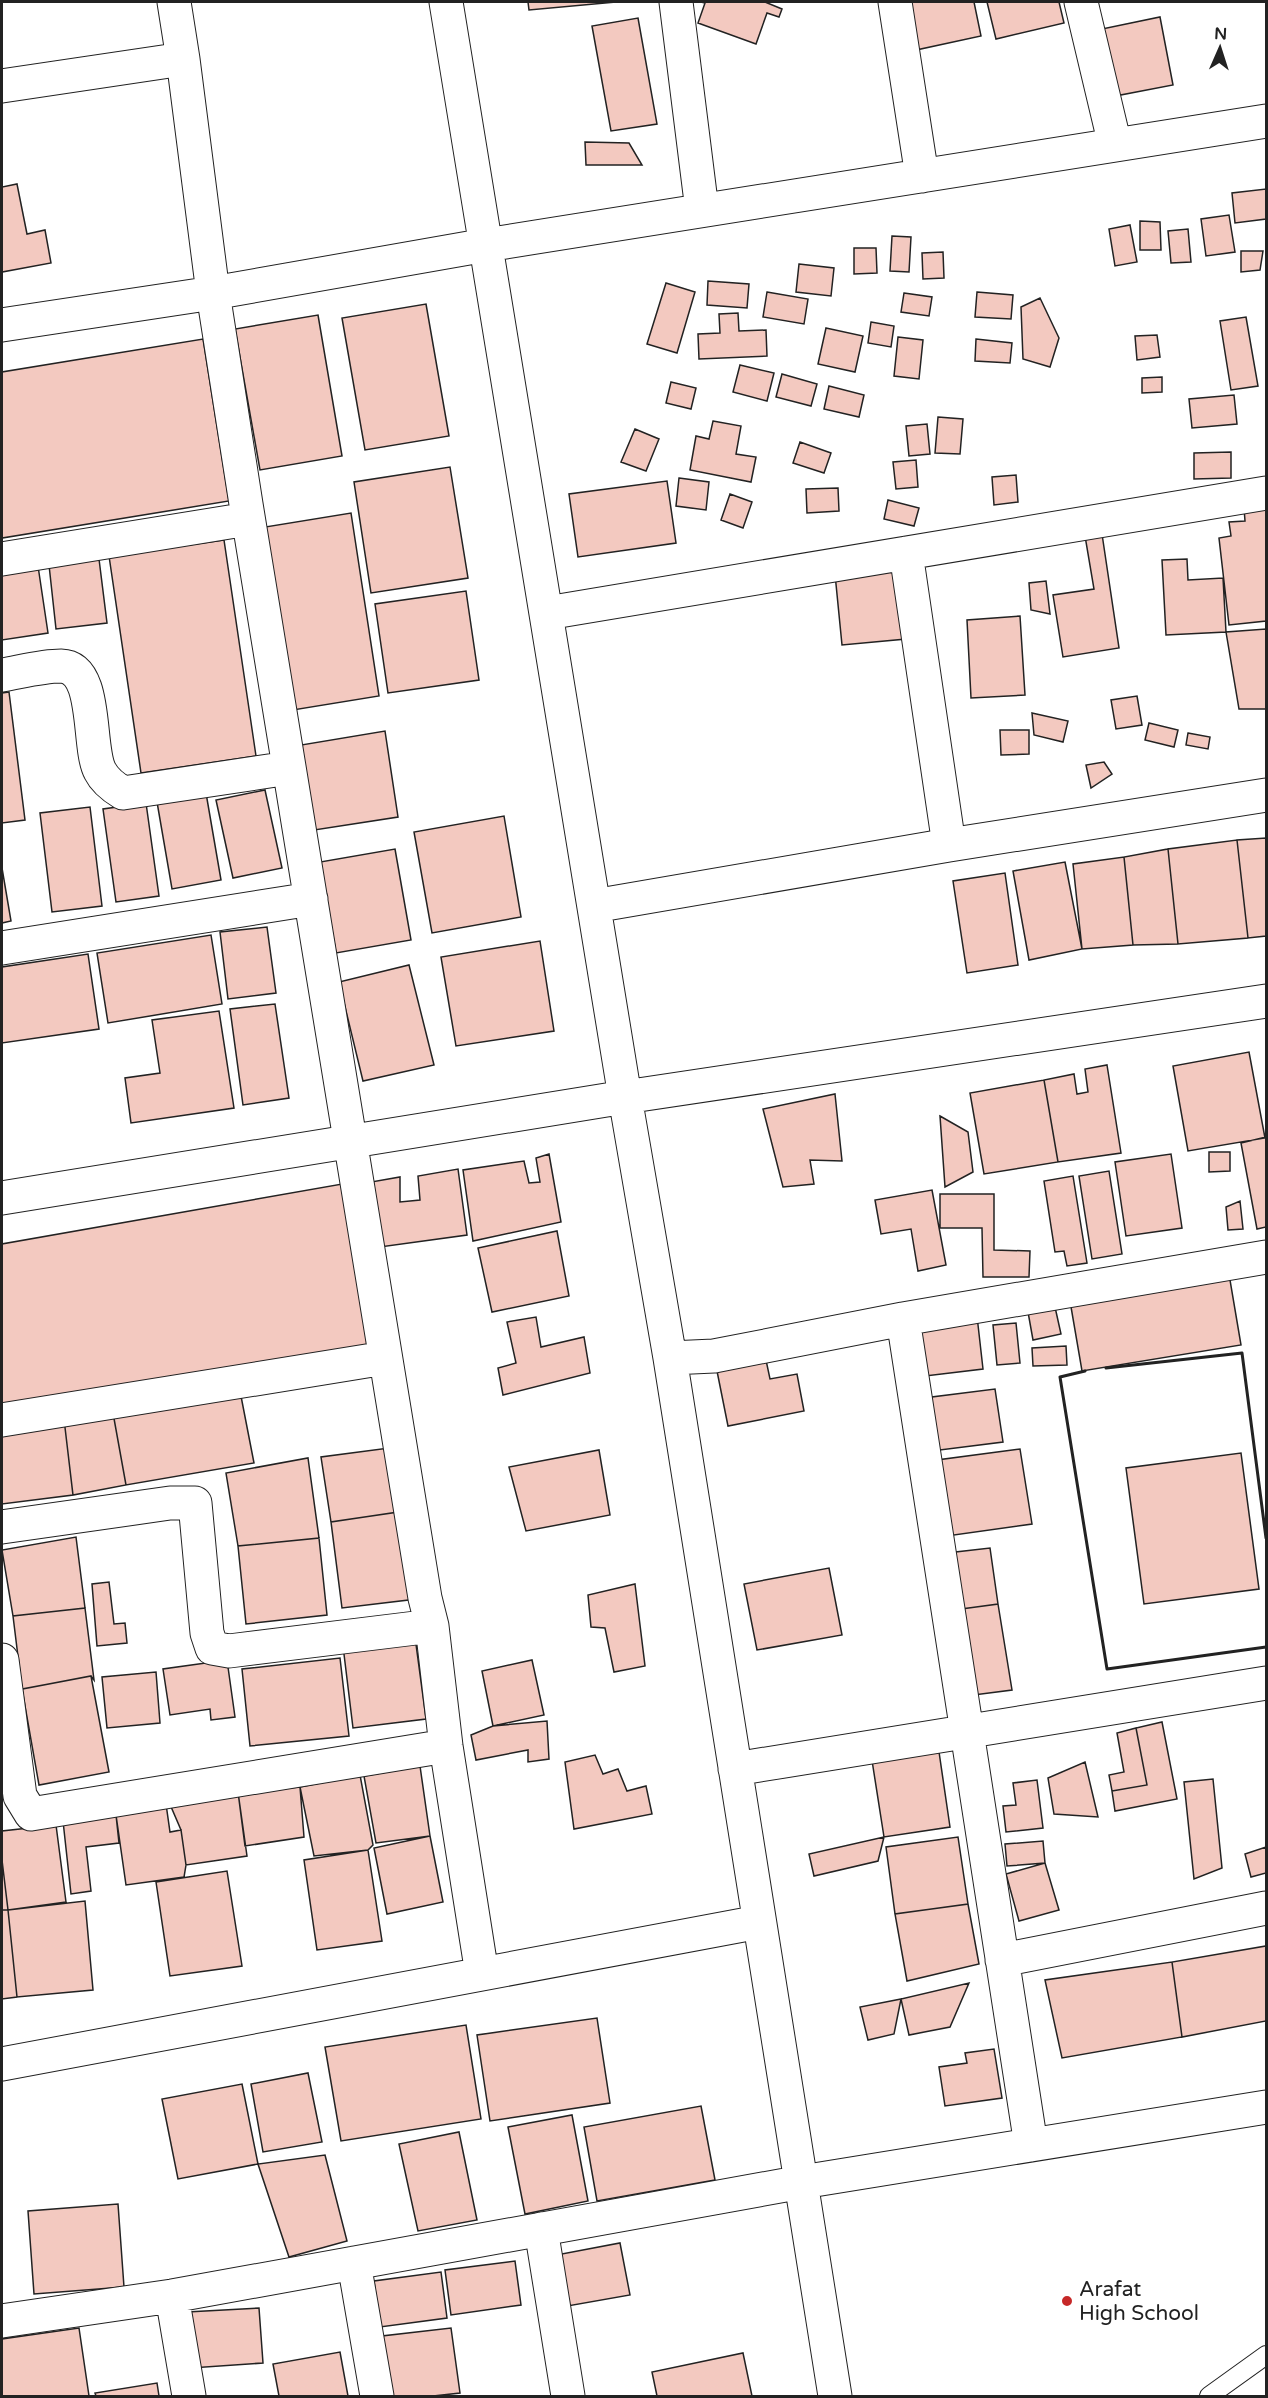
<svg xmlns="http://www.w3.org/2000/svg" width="1268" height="2398" viewBox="0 0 1268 2398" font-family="'Varela Round',sans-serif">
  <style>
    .building { fill: #f3c9c0; stroke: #222; stroke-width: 1.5 }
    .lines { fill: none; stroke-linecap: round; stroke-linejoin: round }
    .lane-casing { stroke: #222; stroke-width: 20 }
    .street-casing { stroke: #222; stroke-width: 35 }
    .lane { stroke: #fff; stroke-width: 18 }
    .street { stroke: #fff; stroke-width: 33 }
    .wall { stroke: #222; stroke-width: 3 }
    .poi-dot { fill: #c62828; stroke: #fff; stroke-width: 2 }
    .labels { text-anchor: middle; stroke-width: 4.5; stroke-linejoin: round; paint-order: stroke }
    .poi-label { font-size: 21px; fill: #222; stroke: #fff; text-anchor: start }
  </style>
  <rect width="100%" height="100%" fill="#fff"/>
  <path class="building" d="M528,2H616L529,10Z
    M701,2H765L782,9L779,17L767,13L756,44L698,23L705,3Z
    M906,2H974L981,36L916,50Z
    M987,2H1059L1064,23L996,39Z
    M1160,17L1173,85L1110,97L1097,30Z
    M638,18L657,124L611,131L592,26Z
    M585,142L629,143L642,165H586Z
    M17,184L27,234L45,230L51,263L2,272V187Z
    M1266,189V219L1235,223L1232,193Z
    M1229,215L1235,252L1206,256L1201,219Z
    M1140,221L1160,222L1161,250H1140Z
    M1130,225L1137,262L1115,266L1109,229Z
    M1188,229L1191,262L1171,263L1168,231Z
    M892,236L911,237L909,272L890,271Z
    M854,248H876L877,273L854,274Z
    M1241,251H1263L1260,270L1241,272Z
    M943,252L944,278L923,279L922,253Z
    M799,264L834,268L831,296L796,292Z
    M708,281L749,284L747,308L707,305Z
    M666,283L695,292L677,353L647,344Z
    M767,292L808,299L804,324L763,317Z
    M977,292L1013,295L1011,319L975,317Z
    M904,293L932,297L929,316L901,312Z
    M1040,298L1059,338L1050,367L1023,359L1021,307Z
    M426,304L449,436L365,450L342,318Z
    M738,313L739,331L766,330L767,356L699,359L698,334L720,333L719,314Z
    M318,315L342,456L260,470L235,329Z
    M1246,317L1258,386L1231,390L1220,321Z
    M871,322L894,326L891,347L868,343Z
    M826,328L863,336L855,372L818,364Z
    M1157,335L1160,357L1137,360L1135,336Z
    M898,337L923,340L919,379L894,376Z
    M203,339L229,501L2,538V372Z
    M976,339L1012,343L1010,363L975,361Z
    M740,365L774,373L767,401L733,392Z
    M782,374L817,384L811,406L776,397Z
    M1162,377V392L1142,393V378Z
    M671,382L696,388L691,409L666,403Z
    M829,386L864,395L859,417L824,409Z
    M1234,395L1237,424L1192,428L1189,399Z
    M938,417L963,419L960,454L935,453Z
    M713,421L741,426L736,454L756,457L751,482L690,470L696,436L709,439Z
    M927,424L930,454L909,456L906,426Z
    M635,429L659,439L646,471L621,462Z
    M800,442L831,453L824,473L793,463Z
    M1231,452V478L1194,479V453Z
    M916,460L918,487L896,489L893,462Z
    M450,467L468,578L371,593L354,482Z
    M1016,475L1018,502L994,505L992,477Z
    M679,478L709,482L706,510L676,506Z
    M667,481L676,543L578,557L569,494Z
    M838,488L839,511L807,513L806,489Z
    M730,494L752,502L743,528L721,520Z
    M888,500L919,508L914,526L884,519Z
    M1266,506V621L1229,625L1219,538L1231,536L1229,522L1245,521L1244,508Z
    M351,513L379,696L293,710L265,527Z
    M1102,534L1119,648L1063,657L1053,595L1094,589L1085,536Z
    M224,540L256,756L141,773L109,556Z
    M99,559L107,623L56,629L49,565Z
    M1187,559L1188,580L1223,578L1226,632L1166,635L1162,560Z
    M38,566L48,633L2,640V572Z
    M898,567L906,639L842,645L835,574Z
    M1046,581L1050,614L1031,610L1029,583Z
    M466,591L479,680L388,693L375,604Z
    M1020,616L1025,695L971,698L967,620Z
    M1266,629V709H1239L1226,632Z
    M9,692L25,820L2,823V693Z
    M1137,696L1142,725L1116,729L1111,700Z
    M1032,713L1068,721L1063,742L1034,735Z
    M1149,723L1178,730L1174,747L1145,740Z
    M1000,730H1029V754L1001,755Z
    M385,731L398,817L308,831L295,746Z
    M1188,733L1210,737L1208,749L1186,745Z
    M1104,762L1112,774L1091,788L1086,765Z
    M265,790L282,868L233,878L216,800Z
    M206,793L221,880L172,889L157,802Z
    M146,803L159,896L116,902L103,809Z
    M90,807L102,906L52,912L40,813Z
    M504,816L521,917L432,933L414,832Z
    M1266,838V936L1248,938L1237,840Z
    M1237,840L1248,938L1178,944L1168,849Z
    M395,849L411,940L336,953L320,862Z
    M1168,849L1178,944L1133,945L1124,857Z
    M1124,857L1133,945L1082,949L1073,864Z
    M1065,862L1082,949L1029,960L1013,871Z
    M2,868L11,921L2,923Z
    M1005,873L1018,965L967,973L953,881Z
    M267,927L276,993L228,999L220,932Z
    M211,935L222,1004L108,1023L97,953Z
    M540,941L554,1031L456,1046L441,957Z
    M88,954L99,1029L2,1043V967Z
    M409,965L434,1065L363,1081L339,982Z
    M275,1004L289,1098L243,1105L230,1009Z
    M219,1011L234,1108L131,1123L125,1078L160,1073L152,1020Z
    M1249,1052L1265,1138L1188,1151L1173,1066Z
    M1107,1065L1121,1153L1058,1162L1044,1080L1074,1074L1077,1094L1088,1092L1085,1069Z
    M1044,1080L1058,1162L984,1174L970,1093Z
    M835,1094L842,1161L810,1160L814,1184L783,1187L763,1109Z
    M940,1116L968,1132L973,1172L945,1187Z
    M1266,1137V1227L1257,1229L1241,1143Z
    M1209,1152H1230V1171L1209,1172Z
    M549,1154L561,1222L473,1241L463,1170L524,1161L529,1183L540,1182L536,1158Z
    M1171,1154L1182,1228L1126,1236L1115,1162Z
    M458,1169L467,1235L380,1247L371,1182L400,1177V1202L420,1200L418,1176Z
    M1109,1171L1122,1254L1092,1259L1079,1176Z
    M1073,1176L1087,1263L1067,1266L1064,1251L1055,1252L1044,1181Z
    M342,1184L370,1346L2,1411V1244Z
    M932,1190L946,1265L918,1271L911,1229L881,1234L875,1200Z
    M940,1194H994V1250L1030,1251L1029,1277H983L982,1228H940Z
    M1240,1201L1243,1229L1228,1230L1226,1207Z
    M557,1231L569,1296L492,1312L478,1248Z
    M1229,1274L1241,1345L1082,1371L1070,1301Z
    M1055,1307L1061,1334L1033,1340L1028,1312Z
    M977,1316L983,1369L917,1377L910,1324Z
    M536,1317L541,1347L584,1337L590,1373L503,1395L498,1368L516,1363L507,1322Z
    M1016,1323L1020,1363L997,1365L993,1325Z
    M763,1346L770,1379L797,1374L804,1411L728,1426L714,1356Z
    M1066,1346L1067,1365L1033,1366L1032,1348Z
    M995,1389L1003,1442L932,1451L924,1398Z
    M240,1391L254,1463L126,1485L113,1413Z
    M113,1413L126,1485L73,1495L64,1419Z
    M64,1419L73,1495L2,1504V1429Z
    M389,1448L398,1512L331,1522L321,1457Z
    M1020,1449L1032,1524L947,1536L937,1460Z
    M599,1450L610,1515L526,1531L509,1467Z
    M1241,1453L1259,1589L1144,1604L1126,1468Z
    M308,1458L319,1538L238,1546L226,1473Z
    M398,1512L425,1598L342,1608L331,1522Z
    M76,1537L85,1608L13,1616L2,1550Z
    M319,1538L327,1615L246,1624L238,1546Z
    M990,1548L998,1604L954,1610L947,1553Z
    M829,1568L842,1635L757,1650L744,1584Z
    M109,1582L114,1624L125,1623L127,1643L97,1646L92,1584Z
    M635,1584L645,1666L614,1672L605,1628L591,1627L588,1595Z
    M998,1604L1012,1690L966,1696L954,1610Z
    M85,1608L94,1680L91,1676L22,1689L13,1616Z
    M415,1637L426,1719L353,1728L343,1646Z
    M340,1658L349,1736L250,1746L242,1669Z
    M227,1660L235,1717L211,1720L210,1709L170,1715L163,1669Z
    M532,1660L544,1715L493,1726L482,1671Z
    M156,1672L160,1723L107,1728L102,1677Z
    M91,1676L109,1772L39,1785L22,1689Z
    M547,1721L549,1759L528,1762V1750L476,1760L471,1735L493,1726Z
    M1162,1722L1177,1799L1115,1811L1112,1791L1147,1785L1136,1728Z
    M1136,1728L1147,1785L1112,1791L1109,1775L1124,1772L1117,1733Z
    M938,1745L950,1827L884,1837L871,1754Z
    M595,1755L603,1774L618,1769L627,1791L646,1786L652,1814L574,1829L565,1762Z
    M1085,1762L1098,1817L1054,1814L1048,1778Z
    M420,1766L430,1836L376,1843L364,1776Z
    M360,1775L373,1845L368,1850L314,1856L300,1787Z
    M1213,1779L1222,1868L1194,1879L1184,1782Z
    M1037,1780L1043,1828L1006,1832L1003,1806L1016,1805L1013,1783Z
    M300,1787L304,1837L245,1846L238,1792Z
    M238,1792L247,1856L186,1865L181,1830L169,1802Z
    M166,1804L170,1832L181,1830L186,1865L184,1877L126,1885L116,1815Z
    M116,1815L119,1843L86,1847L91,1891L71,1894L63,1821Z
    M56,1825L66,1902L8,1910L2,1860V1831Z
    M430,1836L443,1902L387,1914L374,1848Z
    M884,1837L878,1861L814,1876L809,1854Z
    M958,1837L968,1904L895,1914L886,1847Z
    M1043,1841L1045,1863L1007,1866L1005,1844Z
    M1266,1847V1873L1251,1877L1245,1854Z
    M368,1850L382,1941L317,1950L304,1860Z
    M2,1860L8,1910H2Z
    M1045,1863L1059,1910L1019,1921L1006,1874Z
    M227,1871L242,1966L170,1976L156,1882Z
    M85,1901L93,1990L17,1997L8,1910Z
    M968,1904L979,1964L907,1981L895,1914Z
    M2,1910H8L17,1997L2,1999Z
    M1266,1946V2021L1182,2037L1172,1962Z
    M1172,1962L1182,2037L1062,2058L1045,1980Z
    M969,1983L950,2027L909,2035L901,1999Z
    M901,1999L894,2034L868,2040L860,2007Z
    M597,2018L610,2103L490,2121L477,2035Z
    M466,2025L481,2119L341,2141L325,2047Z
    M994,2049L1002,2098L945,2106L939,2067L967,2063L965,2053Z
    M308,2073L322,2142L263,2152L251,2084Z
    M242,2084L258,2164L178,2179L162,2099Z
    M701,2106L715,2180L597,2201L584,2127Z
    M572,2115L588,2201L525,2214L508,2127Z
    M459,2132L477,2220L418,2231L399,2144Z
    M325,2155L347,2241L289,2257L258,2164Z
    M118,2204L124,2287L34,2294L28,2211Z
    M620,2243L630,2295L562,2307L551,2256Z
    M515,2261L521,2305L451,2315L445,2270Z
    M441,2272L447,2318L380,2327L374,2281Z
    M259,2308L263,2363L191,2368L187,2312Z
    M79,2328L89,2396H2V2339Z
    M451,2328L460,2393L433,2396H390L382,2336Z
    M340,2352L348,2396H279L273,2364Z
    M743,2353L752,2396H657L652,2372Z
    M157,2383L159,2396H96L95,2393Z"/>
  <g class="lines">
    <defs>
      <path id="lane" d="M1209,2396L1266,2355"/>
      <path id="street" d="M174,2L183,59L213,293L246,504L425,1598L432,1626L446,1746L482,1974
        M446,2L625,1097L670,1358L835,2396
        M676,2L702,210
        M895,2L922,176
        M1081,2L1115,145
        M2,86L183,59
        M2,325L213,293L486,245L1266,121
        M906,553L949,845
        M2,559L248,519
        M547,613L1266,493
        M2,675C20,672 42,666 61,666C99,667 87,747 100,771C105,781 113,787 123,793L289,768
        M594,906L949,845L1266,795
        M2,948L311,899
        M2,1198L625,1097L1266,1001
        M903,1319L1031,2145
        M670,1358L714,1356L903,1319L1266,1257
        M2,1420L385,1358
        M2,1527L170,1503H195L207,1633L212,1648L229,1651L432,1626
        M2,1660L20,1796L31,1814L446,1746
        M735,1769L1266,1683
        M1002,1960L1266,1908
        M2,2064L759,1922
        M541,2229L568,2396
        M354,2263L377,2396
        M172,2296L189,2396
        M2,2321L172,2296L802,2182L1266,2107"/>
    </defs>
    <use href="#lane" class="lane-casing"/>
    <use href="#street" class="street-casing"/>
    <use href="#lane" class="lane"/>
    <use href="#street" class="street"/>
    <path class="wall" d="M1106,1368L1242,1353L1266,1538
      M1085,1371L1060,1377L1107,1669L1266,1647"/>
  </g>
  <circle class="poi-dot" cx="1067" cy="2301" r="6"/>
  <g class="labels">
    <g class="poi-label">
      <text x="1079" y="2296">Arafat<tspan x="1079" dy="24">High School</tspan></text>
    </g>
  </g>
  <rect width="1268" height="2398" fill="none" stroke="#222222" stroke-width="6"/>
  <g transform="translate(1220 48) rotate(3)" stroke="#ffffff" stroke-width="4.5" paint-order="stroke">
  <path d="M0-4.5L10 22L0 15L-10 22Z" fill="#222222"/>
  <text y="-9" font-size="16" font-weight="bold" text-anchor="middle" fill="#222222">N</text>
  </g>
</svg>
